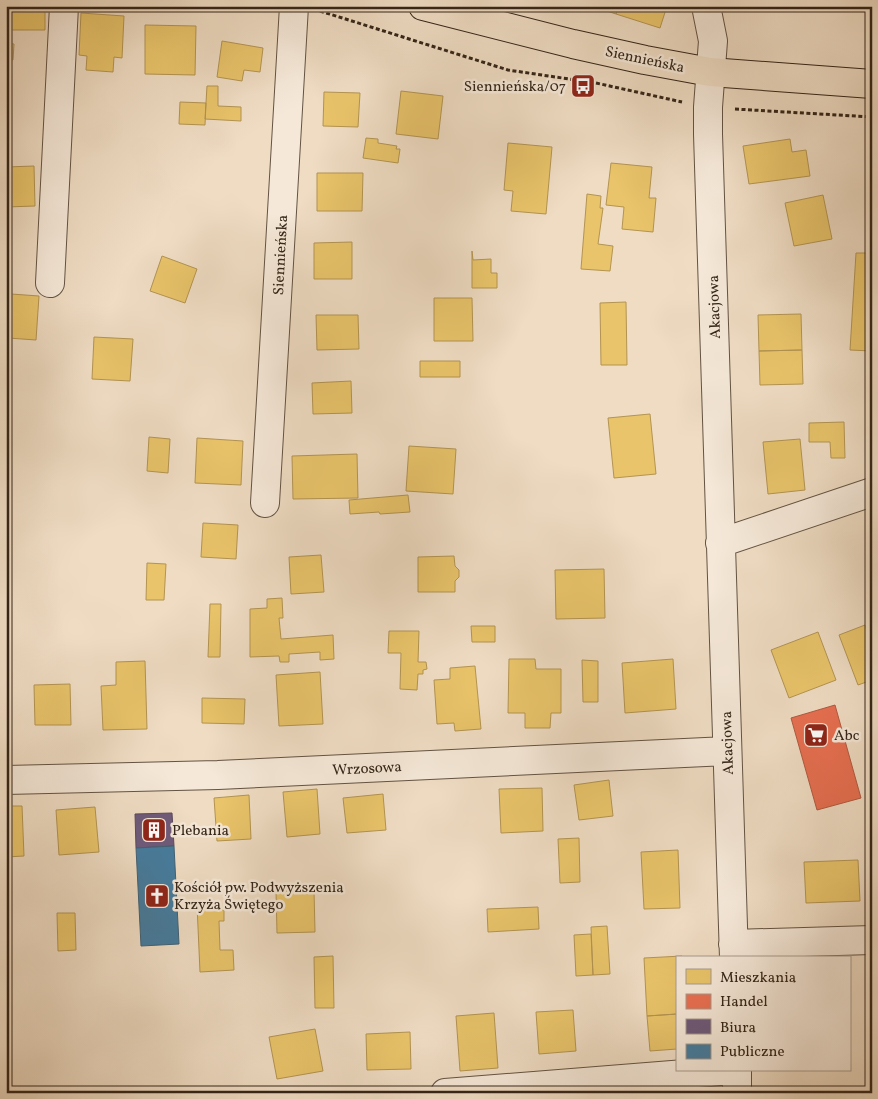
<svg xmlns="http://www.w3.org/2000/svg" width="878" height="1099" viewBox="0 0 878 1099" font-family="Vollkorn,serif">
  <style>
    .homes { fill: #e9c46a; stroke: #b39451 }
    .shops { fill: #e76f51; stroke: #b15940 }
    .offices { fill: #6d597a; stroke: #5c495d }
    .public { fill: #457b9d; stroke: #406175 }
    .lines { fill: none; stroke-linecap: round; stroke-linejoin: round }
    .minor-casing { stroke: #635343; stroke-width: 30 }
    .major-casing { stroke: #342518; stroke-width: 30 }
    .path { stroke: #342518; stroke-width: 3; stroke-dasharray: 4 2.5; stroke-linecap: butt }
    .minor { stroke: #f5e8d8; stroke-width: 28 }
    .major { stroke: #efdcc3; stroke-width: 28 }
    .labels { text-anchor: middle; stroke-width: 5; stroke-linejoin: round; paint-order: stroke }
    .street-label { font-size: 15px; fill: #342518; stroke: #f5e8d8 }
    .poi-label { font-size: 15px; fill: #342518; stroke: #f5e8d8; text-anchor: start }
  </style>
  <rect width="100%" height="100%" fill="#efdcc3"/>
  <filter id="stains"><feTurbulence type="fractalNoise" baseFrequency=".004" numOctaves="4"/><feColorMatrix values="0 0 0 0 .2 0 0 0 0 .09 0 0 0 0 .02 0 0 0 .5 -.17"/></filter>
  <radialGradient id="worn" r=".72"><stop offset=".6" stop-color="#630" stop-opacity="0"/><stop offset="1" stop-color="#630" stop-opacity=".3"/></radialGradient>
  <path class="homes" d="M6,6H45V30H6Z
    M591,6H619L616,14Z
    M619,6H667L660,28L616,14Z
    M81,13L124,16L122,58L114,57L113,72L86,70L87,56L79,55Z
    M145,25L196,26L195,75L145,74Z
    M222,41L263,48L260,72L244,70L242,81L217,77Z
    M6,43L14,44L13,60H6Z
    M207,86H218V106L241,107V121L205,119Z
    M401,91L443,96L438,139L396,134Z
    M324,92L360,93L358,127L323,126Z
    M180,102L206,103L205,125L179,124Z
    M366,138L378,139V143L397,146L396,149H400L398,163L363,158Z
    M790,139L792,152L806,150L810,176L749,184L743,146Z
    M508,143L552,147L546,214L511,211L513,191L504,190Z
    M611,163L652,167L649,198H656L653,232L622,229L624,207L606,205Z
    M34,166L35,206L6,207V167Z
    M871,167H872V209H868Z
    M317,173H363L362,211H317Z
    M587,194L601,196L600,208H603L598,244L613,246L610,271L581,269Z
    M823,195L832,239L794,246L785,203Z
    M352,242V279H314V243Z
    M472,251L473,260L491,259V273H497V288H472Z
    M856,253H872V351L850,350Z
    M162,256L197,269L185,303L150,291Z
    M11,294L39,296L36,340L8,338Z
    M434,298H472L473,341H434Z
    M626,302L627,365H601L600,303Z
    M801,314L802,350L759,351L758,315Z
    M316,315H358L359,349L317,350Z
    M94,337L133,339L130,381L92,379Z
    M802,350L803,384L760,385L759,351Z
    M420,361H460V377H420Z
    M351,381L352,413L313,414L312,383Z
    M650,414L656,474L614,478L608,418Z
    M844,422L845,458H831L830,442H809V423Z
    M149,437L170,439L168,473L147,471Z
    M197,438L243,441L241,485L195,483Z
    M800,439L805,490L768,494L763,442Z
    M409,446L456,449L453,494L406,491Z
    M357,454L358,498L293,499L292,456Z
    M408,495L410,512L380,514L379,512L350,514L349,500Z
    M203,523L238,525L236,559L201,557Z
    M321,555L324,592L291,594L289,557Z
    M454,556L455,566L459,570V577L455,581V592H418V557Z
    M147,563L166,564L164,600H146Z
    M604,569L605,618L556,619L555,570Z
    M282,598L283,618H279L281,639L333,635L334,659L320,660V652L289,654V662H280L279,656L250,657V609L267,608V599Z
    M210,604H221L220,657H208Z
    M865,625L872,643V680L858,685L839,635Z
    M471,626H495V642H472Z
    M389,631H419L418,662H426L427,669L423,670V674H418L417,690L400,689L401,653H388Z
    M818,632L836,680L789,698L771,650Z
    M509,659H535L536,669H561V713H551L550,728H525V713H508Z
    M673,659L676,709L625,713L622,663Z
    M582,660L598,661V702H583Z
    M145,661L147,729L103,730L101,686L116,685V662Z
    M475,666L481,729L455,731L454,723L437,724L434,680L450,679V668Z
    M320,672L323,724L279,726L276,675Z
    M70,684L71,725H35L34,685Z
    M202,698L245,699L244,724L202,723Z
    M609,780L613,816L579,820L574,785Z
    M542,788L543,831L501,833L499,789Z
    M317,789L320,834L287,837L283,792Z
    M383,794L386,830L347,833L343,798Z
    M249,795L251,839L217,841L214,798Z
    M6,806H22L24,856L6,857Z
    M95,807L99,852L59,855L56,810Z
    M579,838L580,882L560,883L558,839Z
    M678,850L680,908L644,909L641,852Z
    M858,860L860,901L806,903L804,862Z
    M314,890L315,932L277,933L276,891Z
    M215,904V910H224V921H219L220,950H233L234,970L200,972L197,905Z
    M538,907L539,929L488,932L487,909Z
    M57,913H75L76,950L58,951Z
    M607,926L610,974L593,975L591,927Z
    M591,934L593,975L576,976L574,935Z
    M333,956L334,1008H315L314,957Z
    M682,956V958H677V1014L647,1016L644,958Z
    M573,1010L576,1051L539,1054L536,1012Z
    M494,1013L498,1068L460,1071L456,1016Z
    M677,1014V1049L650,1051L647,1016Z
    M315,1029L323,1071L277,1079L269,1037Z
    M410,1032L411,1069L367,1070L366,1034Z"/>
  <path class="shops" d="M835,705L861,798L817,810L791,718Z"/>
  <path class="offices" d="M172,813L174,846L136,848L135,814Z"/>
  <path class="public" d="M174,846L179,944L141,946L136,848Z"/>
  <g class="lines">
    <defs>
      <path id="minor" d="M706,6L713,41L708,107V134L734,958
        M50,283L64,6
        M265,503L294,6
        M720,543L872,492
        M6,780L218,775L727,751
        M733,944L872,940
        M737,1070V1093
        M445,1093L735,1070"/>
      <path id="major" d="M423,6L573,44L645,60L710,72L872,84"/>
    </defs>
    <use href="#minor" class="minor-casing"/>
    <use href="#major" class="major-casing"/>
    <path class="path" d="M320,11L508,70L596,83L682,102
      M735,109L872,117"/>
    <use href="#minor" class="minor"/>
    <use href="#major" class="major"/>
  </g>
  <defs>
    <symbol id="bus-square" viewBox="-11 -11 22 22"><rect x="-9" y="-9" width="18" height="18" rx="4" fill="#8f2418" stroke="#f5e8d8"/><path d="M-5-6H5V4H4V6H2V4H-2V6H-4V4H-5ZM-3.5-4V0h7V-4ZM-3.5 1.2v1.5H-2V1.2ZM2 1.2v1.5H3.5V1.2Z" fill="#fff"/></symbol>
    <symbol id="supermarket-square" viewBox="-11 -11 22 22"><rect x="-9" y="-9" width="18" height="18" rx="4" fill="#8f2418" stroke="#f5e8d8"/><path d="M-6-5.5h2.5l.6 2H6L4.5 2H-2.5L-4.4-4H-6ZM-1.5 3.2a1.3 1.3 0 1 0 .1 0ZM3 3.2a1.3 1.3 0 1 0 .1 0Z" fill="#fff"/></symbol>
    <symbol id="building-square" viewBox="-11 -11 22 22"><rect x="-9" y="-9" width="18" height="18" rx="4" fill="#8f2418" stroke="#f5e8d8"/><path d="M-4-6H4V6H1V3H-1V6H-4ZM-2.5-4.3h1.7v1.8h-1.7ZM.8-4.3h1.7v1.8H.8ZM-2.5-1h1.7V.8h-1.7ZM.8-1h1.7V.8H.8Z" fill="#fff"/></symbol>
    <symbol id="church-square" viewBox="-11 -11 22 22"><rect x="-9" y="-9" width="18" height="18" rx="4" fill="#8f2418" stroke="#f5e8d8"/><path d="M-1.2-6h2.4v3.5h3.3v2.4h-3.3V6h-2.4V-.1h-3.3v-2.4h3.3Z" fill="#fff"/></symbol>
  </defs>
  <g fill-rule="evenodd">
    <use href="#bus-square" x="569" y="72" width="28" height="28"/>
    <use href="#supermarket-square" x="802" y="721" width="28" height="28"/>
    <use href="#building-square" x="140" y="816" width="28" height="28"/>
    <use href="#church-square" x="143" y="882" width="28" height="28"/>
  </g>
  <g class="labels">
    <g class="street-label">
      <text transform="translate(645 59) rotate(12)" y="5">Siennieńska</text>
      <text transform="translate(280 255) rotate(-87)" y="5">Siennieńska</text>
      <text transform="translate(714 307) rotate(-92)" y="5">Akacjowa</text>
      <text transform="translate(727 743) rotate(-92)" y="5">Akacjowa</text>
      <text transform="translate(367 768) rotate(-3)" y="5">Wrzosowa</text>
    </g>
    <g class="poi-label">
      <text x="566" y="91" text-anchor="end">Siennieńska/07</text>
      <text x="834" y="740">Abc</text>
      <text x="172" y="835">Plebania</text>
      <text x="174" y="892">Kościół pw. Podwyższenia<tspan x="174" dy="17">Krzyża Świętego</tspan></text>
    </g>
  </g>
  <rect width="878" height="1099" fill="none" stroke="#efdcc3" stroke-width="25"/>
  <rect x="8" y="8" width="863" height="1084" fill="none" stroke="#342518" stroke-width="2.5"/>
  <rect x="12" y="12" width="853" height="1074" fill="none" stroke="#342518"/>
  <rect x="676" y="956" width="175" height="115" fill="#f5e8d8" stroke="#a89a8b"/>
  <rect x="686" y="969" width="25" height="15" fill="#e9c46a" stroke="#a89a8b"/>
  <text x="720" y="982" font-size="15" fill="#342518">Mieszkania</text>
  <rect x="686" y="994" width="25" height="15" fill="#e76f51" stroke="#a89a8b"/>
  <text x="720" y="1006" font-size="15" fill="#342518">Handel</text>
  <rect x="686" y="1019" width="25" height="15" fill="#6d597a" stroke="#a89a8b"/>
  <text x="720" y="1032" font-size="15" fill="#342518">Biura</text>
  <rect x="686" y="1044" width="25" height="15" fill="#457b9d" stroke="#a89a8b"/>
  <text x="720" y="1056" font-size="15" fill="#342518">Publiczne</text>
  <rect width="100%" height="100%" filter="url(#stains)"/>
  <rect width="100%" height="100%" fill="url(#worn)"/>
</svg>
